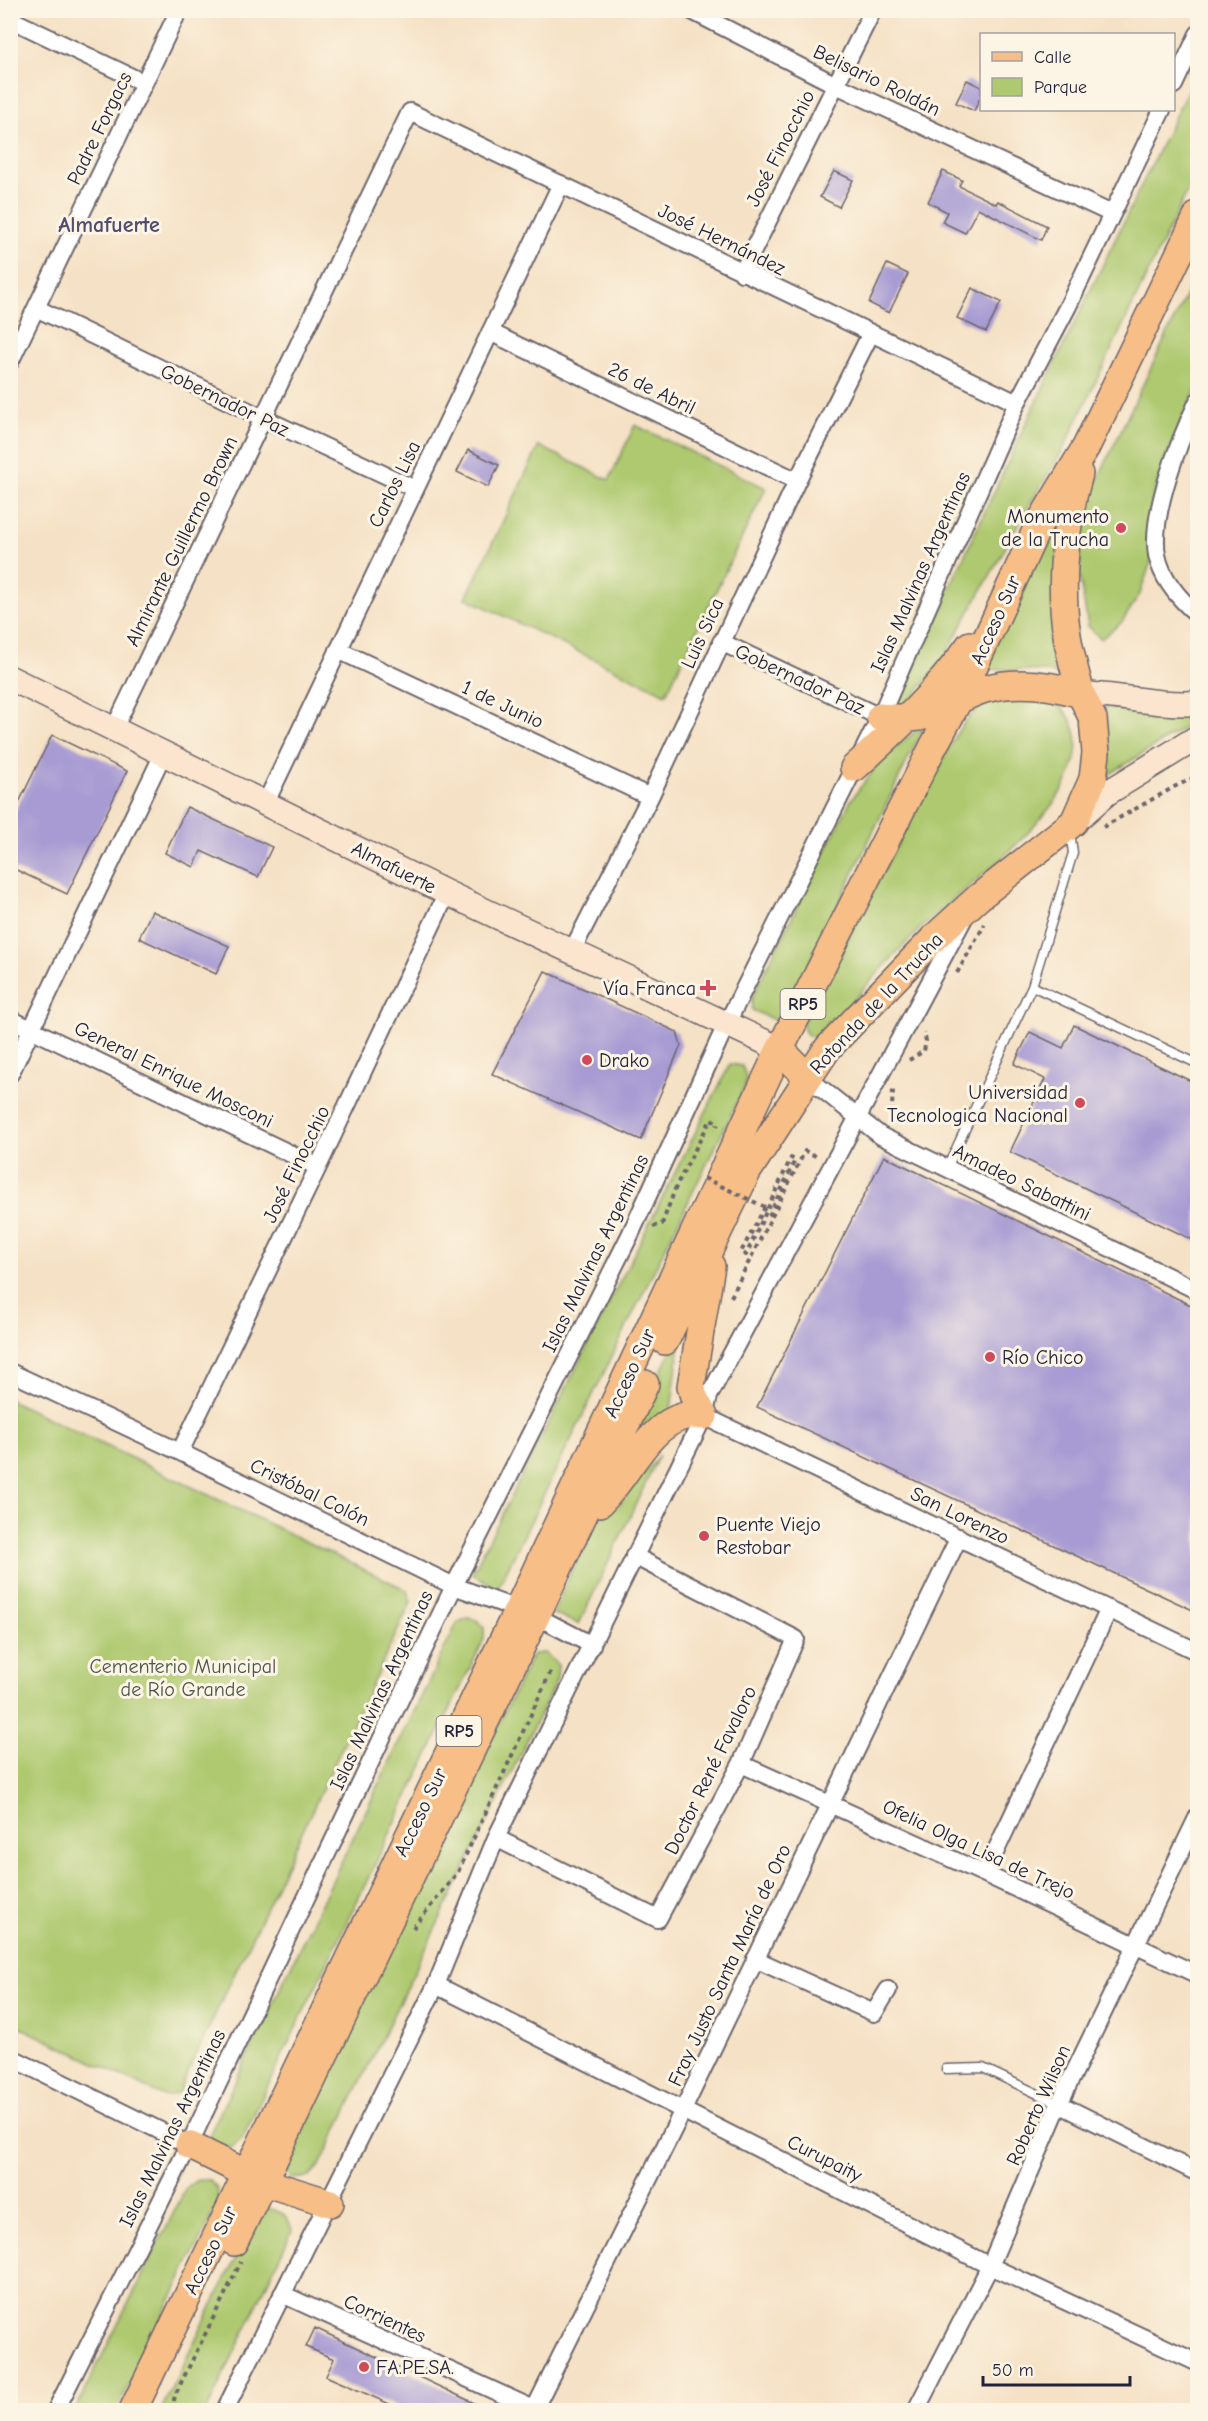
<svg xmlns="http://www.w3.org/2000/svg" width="1208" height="2421" viewBox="0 0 1208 2421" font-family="'Comic Neue',sans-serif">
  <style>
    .green { fill: #aec96f; stroke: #687655; stroke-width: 1.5 }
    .building { fill: #a89bd3 }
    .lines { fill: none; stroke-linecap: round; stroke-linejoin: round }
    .lane-casing { stroke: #6c656b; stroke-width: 11 }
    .street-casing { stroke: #6c656b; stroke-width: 20 }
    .secondary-casing { stroke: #6c656b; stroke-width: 27 }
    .primary-casing { stroke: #6c656b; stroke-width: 30 }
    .path { stroke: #6c656b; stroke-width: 4; stroke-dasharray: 4.5 4.5; stroke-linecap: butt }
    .lane { stroke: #fff; stroke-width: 8 }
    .street { stroke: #fff; stroke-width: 16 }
    .secondary { stroke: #fce5cf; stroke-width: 24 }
    .primary { stroke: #f7be88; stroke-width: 27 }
    .path-bridge { stroke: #6c656b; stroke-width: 4; stroke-dasharray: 4.5 4.5; stroke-linecap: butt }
    .poi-dot { fill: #d1495b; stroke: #fcf5e5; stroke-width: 2 }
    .labels { text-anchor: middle; stroke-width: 6; stroke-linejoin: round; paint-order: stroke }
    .shield { fill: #fcf5e5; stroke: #63616e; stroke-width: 1.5 }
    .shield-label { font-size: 18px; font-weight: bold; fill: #22223b }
    .street-label { font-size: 20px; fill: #22223b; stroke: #fcf5e5 }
    .poi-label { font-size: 20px; fill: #22223b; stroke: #fcf5e5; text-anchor: start }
    .park-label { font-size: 20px; fill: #4c544b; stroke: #fcf5e5 }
    .quarter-label { font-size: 22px; font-weight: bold; fill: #514c70; stroke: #fcf5e5 }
  </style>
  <rect width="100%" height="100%" fill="#fcf5e5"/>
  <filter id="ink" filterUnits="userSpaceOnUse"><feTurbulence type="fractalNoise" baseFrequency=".0167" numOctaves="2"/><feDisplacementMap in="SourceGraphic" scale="12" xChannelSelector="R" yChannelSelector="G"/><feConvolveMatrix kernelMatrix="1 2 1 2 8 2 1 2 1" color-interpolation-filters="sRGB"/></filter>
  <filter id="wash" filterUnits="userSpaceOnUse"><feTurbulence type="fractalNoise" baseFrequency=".008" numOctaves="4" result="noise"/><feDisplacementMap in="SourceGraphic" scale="24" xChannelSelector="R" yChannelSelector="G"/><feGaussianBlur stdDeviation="1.35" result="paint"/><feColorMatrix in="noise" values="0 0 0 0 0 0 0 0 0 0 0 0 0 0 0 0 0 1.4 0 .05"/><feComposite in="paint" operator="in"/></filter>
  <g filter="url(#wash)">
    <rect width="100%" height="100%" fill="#f5e1c5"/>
    <path class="green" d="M1197,71V171L1062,452L1031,502L942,661L905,707L892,711L1030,415Z
      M1197,272V387L1162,467L1149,514L1152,558L1140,594L1122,622L1101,639L1088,626L1079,573L1081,533L1090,495Z
      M635,425L766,488L666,694L466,598L539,446L609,480Z
      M1068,494V679L1046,671L982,669Z
      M1006,695C1040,698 1068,695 1076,736C1088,804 965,885 921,928C887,962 854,999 823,1035C811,1040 803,1035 803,1023L954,738C967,716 981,702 1006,695Z
      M1105,705C1135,715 1166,719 1197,716V720L1100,780L1108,752Z
      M925,724L781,1023L752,1010V997L851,800L874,769L898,745Z
      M730,1064L742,1066L746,1076L745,1086L498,1588L472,1574Z
      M682,1328L671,1409L629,1437Z
      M10,1400L407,1590L411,1602L178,2093L166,2097L11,2023Z
      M659,1455L579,1624L553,1614L590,1528L620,1504Z
      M467,1618L477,1620L484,1628V1639L242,2139L231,2148L214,2143L210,2137L213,2127L457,1623Z
      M545,1653L558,1665L557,1679L320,2165L309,2177L291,2179L286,2168V2154L533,1654Z
      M198,2179L209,2180L218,2190L217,2205L117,2410H75L186,2188Z
      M261,2207C279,2211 288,2211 292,2231L207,2410H161Z"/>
    <g id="blocks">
      <path class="building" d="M967,80L981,87V96L974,111L956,103Z
        M834,171L853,180L839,207L820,197Z
        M943,171L962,180L959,186L996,204L998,201L1047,226L1041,240L978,208L965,233L942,222L947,212L928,202Z
        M887,264L908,274L889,313L869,303Z
        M972,288L1001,302L986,332L957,318Z
        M468,450L499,465L488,487L457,472Z
        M52,735L127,771L67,894L10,867V821Z
        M187,807L272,847L258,877L201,851L194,867L165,853Z
        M152,911L229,946L216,974L139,938Z
        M545,971L677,1032L681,1045L641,1140L492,1074Z
        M1074,1025L1197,1084V1242L1010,1152L1045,1079L1014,1064L1030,1032L1063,1048Z
        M884,1156L1197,1308V1612L757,1407Z
        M315,2328L489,2410H403L326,2376L334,2359L306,2347Z"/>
    </g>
  </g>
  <g filter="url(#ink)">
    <use href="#blocks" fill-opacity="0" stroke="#6c656b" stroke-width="1.5"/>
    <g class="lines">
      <defs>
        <path id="lane" d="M1032,986L1198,1064
          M947,1168L1032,986L1073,853L1070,832
          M946,2069L983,2068L1059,2104"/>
        <path id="street" d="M690,10L836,85L1112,214
          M10,19L144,83
          M1174,85L1198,34
          M742,273L873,10
          M36,308L263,418L415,489
          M490,332L797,481
          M10,362L179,10
          M1198,401C1180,439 1150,513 1157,555C1162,580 1179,599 1198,615
          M721,642L880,717
          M338,650L650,797
          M114,729L410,112L1017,403
          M266,802L561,184
          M572,951L650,797L797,481L871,333
          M10,1019L318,1167
          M10,1074L163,754
          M808,1078L881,1136L1198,1291
          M10,1372L180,1452L454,1586L536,1616L592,1645
          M704,1416L1198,1652
          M180,1452L318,1167L447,893
          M741,1764L985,1874L1198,1975
          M496,1838L658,1919L741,1764L796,1639L634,1556
          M985,1874L1109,1609
          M755,1959L874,2013L888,1990
          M436,1985L990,2266L1198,2363
          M10,2057L189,2145
          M1059,2104L1198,2173
          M282,2294L536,2410
          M56,2410L189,2145L454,1586L630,1235L726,1025L880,717L1017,403L1068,306L1162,110
          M225,2410L436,1985L496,1838L704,1416L709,1396L963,920
          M534,2410L683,2110L959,1537
          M916,2410L990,2266L1059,2104L1198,1816"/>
        <path id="secondary" d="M10,678L447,893L780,1049
          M1081,694C1120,695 1158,706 1198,703
          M1074,822L1107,793L1198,737"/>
        <path id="primary" d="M1079,474C1065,521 1059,586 1067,635C1070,655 1076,675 1081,694
          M880,717C897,718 914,720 930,714C949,707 966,694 985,689C1017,680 1049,684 1081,694L1093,719L1096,753L1093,779L1074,822L979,897L937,935L828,1048L808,1078L780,1049L933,747L958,701L1039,524L1086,447L1198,215
          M854,768C897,729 936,693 970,645
          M665,1341L747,1172L808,1078
          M704,1416L694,1397L691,1386L711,1266
          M600,1503C627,1478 647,1425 685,1416C691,1414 699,1416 704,1416
          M189,2145L263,2182L330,2203
          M234,2242L536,1616L645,1384
          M133,2410L518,1609L780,1049"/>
      </defs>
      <use href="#lane" class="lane-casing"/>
      <use href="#street" class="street-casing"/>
      <use href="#secondary" class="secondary-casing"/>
      <use href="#primary" class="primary-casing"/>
      <path class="path" d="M1103,827L1176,786L1198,776
        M957,973L985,924
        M909,1060L924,1051L926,1041L924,1032
        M891,1122L893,1090
        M765,1207L741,1252L746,1255L791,1158L795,1160L769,1216
        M653,1227L662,1224L677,1184L711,1119L718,1123L717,1126
        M731,1297L805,1151L818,1157
        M413,1928L458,1872L552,1669
        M172,2410L175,2395L241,2262"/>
      <use href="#lane" class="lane"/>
      <use href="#street" class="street"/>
      <use href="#secondary" class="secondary"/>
      <use href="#primary" class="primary"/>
      <path class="path-bridge" d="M704,1178L765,1207"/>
    </g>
  </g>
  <g class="poi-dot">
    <circle cx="1121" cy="528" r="6"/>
    <path d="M705 979h6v6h6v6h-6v6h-6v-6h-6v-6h6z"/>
    <circle cx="587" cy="1060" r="6"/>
    <circle cx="1080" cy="1103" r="6"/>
    <circle cx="990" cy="1357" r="6"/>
    <circle cx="704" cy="1536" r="6"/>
    <circle cx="364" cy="2367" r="6"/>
  </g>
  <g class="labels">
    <g class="shield">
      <rect x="780.5" y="989" width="45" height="30" rx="4.5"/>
      <rect x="436.5" y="1716" width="45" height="30" rx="4.5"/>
    </g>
    <g class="shield-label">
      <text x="803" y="1010">RP5</text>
      <text x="459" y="1737">RP5</text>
    </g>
    <g class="street-label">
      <text transform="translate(877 80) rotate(26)" y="7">Belisario Roldán</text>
      <text transform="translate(99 128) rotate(-64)" y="7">Padre Forgacs</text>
      <text transform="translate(780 148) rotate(-63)" y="7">José Finocchio</text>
      <text transform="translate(722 239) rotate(26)" y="7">José Hernández</text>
      <text transform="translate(652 388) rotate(26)" y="7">26 de Abril</text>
      <text transform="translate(225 400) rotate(26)" y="7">Gobernador Paz</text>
      <text transform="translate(394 484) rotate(-64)" y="7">Carlos Lisa</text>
      <text transform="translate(181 541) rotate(-64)" y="7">Almirante Guillermo Brown</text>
      <text transform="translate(920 572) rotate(-66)" y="7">Islas Malvinas Argentinas</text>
      <text transform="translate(995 620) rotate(-66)" y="7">Acceso Sur</text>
      <text transform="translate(702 633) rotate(-65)" y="7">Luis Sica</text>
      <text transform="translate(800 679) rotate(25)" y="7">Gobernador Paz</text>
      <text transform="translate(503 704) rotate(25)" y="7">1 de Junio</text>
      <text transform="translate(394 867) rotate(27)" y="7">Almafuerte</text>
      <text transform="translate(876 1003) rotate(-47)" y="7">Rotonda de la Trucha</text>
      <text transform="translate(174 1074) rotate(26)" y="7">General Enrique Mosconi</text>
      <text transform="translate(296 1164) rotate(-64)" y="7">José Finocchio</text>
      <text transform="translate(1022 1182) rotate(26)" y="7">Amadeo Sabattini</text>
      <text transform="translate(595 1253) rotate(-64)" y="7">Islas Malvinas Argentinas</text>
      <text transform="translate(629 1373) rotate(-65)" y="7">Acceso Sur</text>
      <text transform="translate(310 1492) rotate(26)" y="7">Cristóbal Colón</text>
      <text transform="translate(960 1515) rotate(26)" y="7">San Lorenzo</text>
      <text transform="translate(381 1690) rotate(-65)" y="7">Islas Malvinas Argentinas</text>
      <text transform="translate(710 1770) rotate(-64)" y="7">Doctor René Favaloro</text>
      <text transform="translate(420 1812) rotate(-64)" y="7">Acceso Sur</text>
      <text transform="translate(979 1849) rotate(25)" y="7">Ofelia Olga Lisa de Trejo</text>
      <text transform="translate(729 1965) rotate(-65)" y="7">Fray Justo Santa María de Oro</text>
      <text transform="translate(1038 2105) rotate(-66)" y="7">Roberto Wilson</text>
      <text transform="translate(172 2128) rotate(-64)" y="7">Islas Malvinas Argentinas</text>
      <text transform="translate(825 2158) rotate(27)" y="7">Curupaity</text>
      <text transform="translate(210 2250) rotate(-64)" y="7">Acceso Sur</text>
      <text transform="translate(385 2318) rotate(25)" y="7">Corrientes</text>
    </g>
    <g class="poi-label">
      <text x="1109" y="523" text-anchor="end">Monumento<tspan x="1109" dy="23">de la Trucha</tspan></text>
      <text x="696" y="995" text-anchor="end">Vía Franca</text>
      <text x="599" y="1067">Drako</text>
      <text x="1068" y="1099" text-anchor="end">Universidad<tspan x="1068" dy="23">Tecnologica Nacional</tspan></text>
      <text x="1002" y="1364">Río Chico</text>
      <text x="716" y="1531">Puente Viejo<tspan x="716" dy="23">Restobar</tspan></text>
      <text x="376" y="2374">FA.PE.SA.</text>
    </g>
    <g class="park-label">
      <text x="183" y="1673">Cementerio Municipal<tspan x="183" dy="23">de Río Grande</tspan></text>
    </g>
    <g class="quarter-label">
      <text x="109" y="232">Almafuerte</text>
    </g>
  </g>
  <rect width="1208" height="2421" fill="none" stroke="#fcf5e5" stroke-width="36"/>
  <rect x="980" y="33" width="195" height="78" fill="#fcf5e5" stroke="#a5a1a1" stroke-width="1.5"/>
  <rect x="992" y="52" width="30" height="9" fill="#f7be88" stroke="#a5a1a1" stroke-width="1.5"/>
  <text x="1034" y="63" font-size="18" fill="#22223b">Calle</text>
  <rect x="992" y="78" width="30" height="18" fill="#aec96f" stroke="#a5a1a1" stroke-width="1.5"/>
  <text x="1034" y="93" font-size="18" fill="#22223b">Parque</text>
  <path d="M983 2376v9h147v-9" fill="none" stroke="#22223b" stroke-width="3"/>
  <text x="992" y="2376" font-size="18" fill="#22223b" stroke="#fcf5e5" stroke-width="4.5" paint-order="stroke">50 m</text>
</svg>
